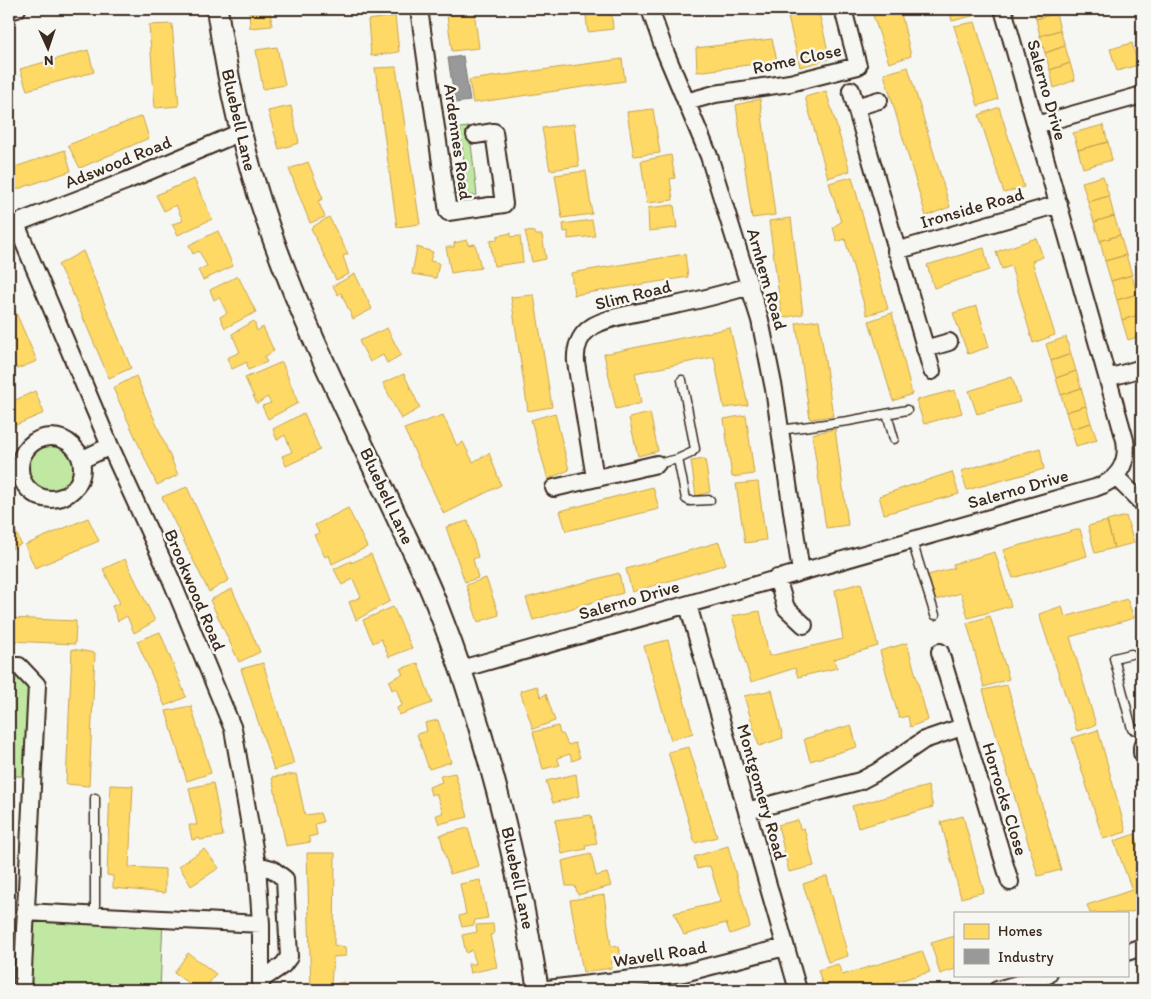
<svg xmlns="http://www.w3.org/2000/svg" width="1151" height="999" viewBox="0 0 1151 999" font-family="Itim,sans-serif">
  <style>
    .green { fill: #c1e8a3; stroke: #7e8960 }
    .homes { fill: #ffd966; stroke: #c4a450 }
    .industry { fill: #999; stroke: #7d7874 }
    .lines { fill: none; stroke-linecap: round; stroke-linejoin: round }
    .service-casing { stroke: #3b2a1e; stroke-width: 11 }
    .minor-casing { stroke: #3b2a1e; stroke-width: 20 }
    .tertiary-casing { stroke: #3b2a1e; stroke-width: 24 }
    .service { stroke: #f6f6f2; stroke-width: 8 }
    .minor { stroke: #f6f6f2; stroke-width: 16 }
    .tertiary { stroke: #f6f6f2; stroke-width: 20 }
    .labels { text-anchor: middle; stroke-width: 5; stroke-linejoin: round; paint-order: stroke }
    .street-label { font-size: 18px; fill: #3b2a1e; stroke: #f6f6f2 }
  </style>
  <rect width="100%" height="100%" fill="#f6f6f2"/>
  <filter id="ink" filterUnits="userSpaceOnUse"><feTurbulence type="fractalNoise" baseFrequency=".02" numOctaves="2"/><feDisplacementMap in="SourceGraphic" scale="10" xChannelSelector="R" yChannelSelector="G"/><feConvolveMatrix kernelMatrix="1 2 1 2 8 2 1 2 1" color-interpolation-filters="sRGB"/></filter>
  <g filter="url(#ink)">
    <path class="green" d="M469,127L477,195L468,196L460,128Z
      M27 468a24 24 0 1 1 48 0a24 24 0 1 1-48 0Z
      M9,666L37,685L32,776H9Z
      M25,912L163,919L160,990H22Z"/>
    <path class="homes" d="M249,9H270L272,26L250,28Z
      M585,9H611L613,29L588,32Z
      M676,9H701V11L677,15Z
      M786,9H818L830,59L800,67Z
      M871,9H900L911,56L889,63Z
      M949,9H974L976,15L952,21Z
      M1033,9H1054L1056,13L1036,19Z
      M474,11L479,48L452,51L447,16Z
      M1056,13L1060,30L1040,36L1036,19Z
      M395,16L399,52L371,56L368,20Z
      M975,22L998,99L978,106L954,26Z
      M172,24L179,106L155,108L149,25Z
      M1060,30L1065,46L1045,53L1040,36Z
      M772,39L777,61L697,72L696,48Z
      M1132,43L1138,65L1117,71L1110,49Z
      M1065,46L1070,63L1050,70L1045,53Z
      M277,47L285,85L263,89L256,50Z
      M88,50L94,72L27,90L20,69Z
      M622,59L625,81L473,103L469,80Z
      M1070,63L1075,80L1054,88L1050,70Z
      M396,67L420,224L397,227L375,68Z
      M908,67L950,207L926,216L884,74Z
      M826,91L850,171L828,178L805,97Z
      M760,99L775,215L752,218L736,105Z
      M291,106L299,143L279,149L268,111Z
      M999,107L1024,187L1004,193L979,115Z
      M653,109L660,153L634,156L627,112Z
      M142,116L149,138L80,168L68,145Z
      M574,124L579,166L550,170L542,128Z
      M1103,125L1108,142L1078,150L1073,133Z
      M1108,142L1112,160L1083,168L1078,150Z
      M65,150L71,171L9,192V169Z
      M671,155L675,178L670,179L673,200L647,203L641,161Z
      M308,162L323,199L318,201L325,217L310,223L289,169Z
      M586,171L592,214L562,218L555,175Z
      M1103,176L1109,196L1088,202L1082,182Z
      M852,177L888,309L867,315L845,239L837,242L833,227L841,222L829,183Z
      M194,179L212,219L178,235L172,224L183,221L176,205L164,211L156,195Z
      M1109,196L1114,216L1094,222L1088,202Z
      M674,205L677,228L649,231L648,208Z
      M1114,216L1120,235L1100,241L1094,222Z
      M329,217L348,254L343,256L349,274L336,280L311,228Z
      M791,218L803,314L782,318L769,221Z
      M592,220L595,236L568,239V231L564,232L563,224Z
      M218,231L233,266L203,280L198,270L207,266L199,251L193,254L189,245Z
      M525,231L534,232L536,235H542L546,259L532,262Z
      M511,233V237L520,236L523,262L494,266L490,241L497,240V236Z
      M1120,235L1126,255L1105,261L1100,241Z
      M1036,238L1043,257L1032,261L1055,335L1033,343L1011,266L1002,269L996,252Z
      M467,240L468,245L475,244L481,268L451,273L446,247H454V243Z
      M417,247L433,252L430,261L439,263L436,278L412,274Z
      M984,248L989,270L934,288L927,265Z
      M83,251L131,368L109,378L73,294L58,265Z
      M685,254L688,277L574,295L571,273Z
      M1126,255L1132,275L1111,281L1105,261Z
      M355,274L372,309L353,319L341,293L338,295L333,286Z
      M1132,275L1137,294L1117,300L1111,281Z
      M238,276L256,312L225,328L220,317L227,313L219,297L214,300L210,290Z
      M1137,294L1142,314L1122,320L1117,300Z
      M534,295L552,407L528,411L511,297Z
      M9,297L37,361L17,369L9,350Z
      M977,306L989,347L968,354L953,313Z
      M892,313L912,394L893,401L869,321Z
      M1142,314V336L1128,340L1122,320Z
      M819,320L833,416L810,419L796,323Z
      M254,321L257,331L263,327L274,351L264,357L267,362L248,370L247,362L232,369L227,358L240,352L232,334Z
      M387,328L401,355L387,363L383,355L370,362L359,341Z
      M730,328L748,405L724,408L714,357L635,373L641,403L616,409L604,354Z
      M1066,337L1071,354L1051,361L1046,344Z
      M1071,354L1076,371L1056,378L1051,361Z
      M282,362L298,403L268,419L262,406L271,403L267,397L257,404L245,378Z
      M1076,371L1081,388L1061,395L1056,378Z
      M404,374L420,408L401,419L383,383Z
      M136,376L178,475L157,485L113,388Z
      M1012,377L1020,402L977,414L969,391Z
      M1081,388L1086,406L1066,412L1061,395Z
      M955,390L962,413L924,424L916,400Z
      M35,391L44,413L9,428V403Z
      M1086,406L1091,423L1071,429L1066,412Z
      M304,413L320,450L286,466L282,456L292,452L285,435L277,440L273,429Z
      M555,413L569,470L548,479L531,420Z
      M650,413L658,451L638,456L629,418Z
      M443,415L457,446L463,442L473,462L489,453L501,485L444,514L404,429Z
      M746,415L754,474L732,477L724,419Z
      M1091,423L1097,440L1076,446L1071,429Z
      M835,429L848,525L826,528L812,434Z
      M1040,448L1044,469L967,490L961,471Z
      M705,459L710,492L696,496L691,461Z
      M952,472L959,494L884,514L879,496Z
      M758,482L766,540L745,543L736,484Z
      M187,487L229,580L209,592L162,497Z
      M653,487L659,509L566,531L560,511Z
      M348,508L367,547L332,564L329,555L325,557L314,535L319,533L315,525Z
      M9,516L21,544L9,550Z
      M1126,516L1134,543L1114,548L1107,521Z
      M88,518L99,541L35,568L25,545Z
      M468,521L478,557L473,559L478,578L465,582L446,527Z
      M1107,521L1114,548L1095,553L1088,526Z
      M1080,529L1087,556L1013,578L1003,550Z
      M719,542L726,564L632,592L626,569Z
      M995,552L1011,606L968,618L961,593L935,600L928,575L954,568L953,564Z
      M371,554L390,601L356,620L349,602L361,597L353,579L342,585L334,569L351,561V563Z
      M125,559L155,621L134,633L127,616L118,621L112,606L120,603L103,569Z
      M619,573L623,593L533,620L526,598Z
      M486,578L499,615L478,622L466,585Z
      M861,583L878,646L834,659L837,668L798,677L795,668L751,682L732,616L760,611L769,656L843,639L835,590Z
      M232,589L260,652L239,662L210,600Z
      M1127,599L1134,618L1070,637L1096,725L1077,731L1039,614L1062,606L1065,617Z
      M393,607L412,648L389,657L381,639L373,643L363,620Z
      M990,616L1009,679L984,687L967,623Z
      M9,618L76,621L75,644L9,641Z
      M160,632L186,697L165,706L137,641Z
      M668,640L693,733L671,740L644,646Z
      M907,643L928,720L910,727L908,716L899,718L880,651Z
      M72,649L95,653L89,786L66,784Z
      M263,663L294,764L274,770L241,669Z
      M418,663L432,703L399,715L397,708L402,705L396,688L392,690L389,681L403,674L400,669Z
      M1007,685L1061,870L1038,876L983,690Z
      M537,686L541,697L546,694L555,721L533,729L520,691Z
      M772,690L783,738L759,746L744,696Z
      M191,706L211,773L187,781L166,711Z
      M438,720L451,762L429,769L417,734L427,731L425,723Z
      M851,725L857,747L810,761L804,739Z
      M558,726L560,734H563L568,745L575,743L580,758L572,761L570,754L557,758L560,765L543,769L533,732Z
      M1098,730L1126,832L1103,839L1072,738Z
      M689,747L717,837L695,843L668,752Z
      M455,773L468,817L439,824L436,815L443,813L436,793L431,795L429,787L442,782L440,776Z
      M296,774L305,815L320,813L323,822L315,824L317,835L308,837L311,842L286,846L272,777Z
      M576,774L579,796L553,803L546,781Z
      M213,783L223,836L200,840L199,838L192,840L189,825H197L189,788Z
      M110,785L133,786L129,867L165,869V893L113,888V876L107,875Z
      M928,786L933,807L858,828L852,806Z
      M591,815L597,844L585,846L586,849L562,854L555,820Z
      M963,816L984,892L961,898L941,822Z
      M798,820L800,829L804,828L814,866L789,872L778,825Z
      M468,828L479,866L450,874L440,835Z
      M1135,834L1142,858V920L1138,921L1135,911L1127,913H1090L1087,905L1132,890L1114,841Z
      M728,846L750,927L730,934L726,923L684,935L674,913L721,902L710,866L697,869L694,857Z
      M204,849L219,868L191,886L179,866Z
      M307,853H335L334,945L345,947L346,956L333,957L331,985L344,982V990H311Z
      M591,854L596,876L607,873L611,886L578,895L575,886H566L562,861Z
      M827,876L848,956L828,962L803,884Z
      M480,880L488,918L475,920L474,925L462,927L459,916L466,914L460,884Z
      M604,895L611,946L619,947L621,959L611,962L612,968L583,972L570,900Z
      M493,924L494,934L490,935L497,967L470,973L468,964H476L472,950L466,953L462,935L477,932L476,925Z
      M955,936V969L940,974L931,943Z
      M922,951L930,972L866,990H824L818,970L838,964L842,975Z
      M188,953L216,974L204,990H198L174,973Z"/>
    <path class="industry" d="M463,56L470,101L455,103L448,58Z"/>
    <g class="lines">
      <defs>
        <path id="service" d="M682,380L695,449L691,453L678,459L686,499L690,501L710,500
          M887,414L894,439
          M780,430L848,421L907,410
          M657,464L678,459
          M912,541L935,615
          M1131,654L1114,658L1132,729L1142,731
          M95,798V915"/>
        <path id="minor" d="M419,9L448,212L504,204L494,132L475,135
          M650,9L664,49L709,156L760,320L774,389L801,572
          M9,11L17,9
          M851,90L932,371
          M686,102L715,94L790,83L858,66L843,9
          M856,107L879,100
          M1036,125L1142,95
          M16,224L110,446L170,577L233,729L257,865L261,924V990
          M9,226L126,181L241,132
          M896,251L1059,204
          M925,349L949,342
          M1108,378L1142,368
          M20 468a31 31 0 1 1 62 0a31 31 0 1 1-62 0Z
          M81,460L110,446
          M1116,477L1142,503
          M595,478L576,362C575,349 579,336 590,328C605,316 654,310 675,305C701,300 726,293 750,286
          M554,488L657,464
          M777,578L786,608L804,625
          M688,605L798,990
          M940,652L1010,882
          M9,666H19L37,685L22,990
          M461,669L1095,488C1117,481 1129,464 1125,440L1003,9
          M1142,747V753
          M747,811L860,781L877,772L924,740L962,727
          M257,865L272,869L285,879L289,957L283,965L261,980
          M25,912L261,924
          M1127,952L1142,947
          M539,990L684,973L785,947
          M997,990L1048,975"/>
        <path id="tertiary" d="M217,9C228,83 244,156 269,227C304,328 354,425 399,522C412,549 425,575 436,603C486,728 517,858 538,990"/>
      </defs>
      <use href="#service" class="service-casing"/>
      <use href="#minor" class="minor-casing"/>
      <use href="#tertiary" class="tertiary-casing"/>
      <use href="#service" class="service"/>
      <use href="#minor" class="minor"/>
      <use href="#tertiary" class="tertiary"/>
    </g>
  </g>
  <g class="labels">
    <g class="street-label">
      <text transform="translate(797 59) rotate(-12)" y="6">Rome Close</text>
      <text transform="translate(1047 90) rotate(74)" y="6">Salerno Drive</text>
      <text transform="translate(239 120) rotate(77)" y="6">Bluebell Lane</text>
      <text transform="translate(458 142) rotate(82)" y="6">Ardennes Road</text>
      <text transform="translate(118 162) rotate(-22)" y="6">Adswood Road</text>
      <text transform="translate(972 208) rotate(-16)" y="6">Ironside Road</text>
      <text transform="translate(767 279) rotate(74)" y="6">Arnhem Road</text>
      <text transform="translate(633 295) rotate(-14)" y="6">Slim Road</text>
      <text transform="translate(1018 489) rotate(-16)" y="6">Salerno Drive</text>
      <text transform="translate(387 496) rotate(65)" y="6">Bluebell Lane</text>
      <text transform="translate(195 590) rotate(67)" y="6">Brookwood Road</text>
      <text transform="translate(629 600) rotate(-16)" y="6">Salerno Drive</text>
      <text transform="translate(762 792) rotate(74)" y="6">Montgomery Road</text>
      <text transform="translate(1005 799) rotate(73)" y="6">Horrocks Close</text>
      <text transform="translate(518 878) rotate(78)" y="6">Bluebell Lane</text>
      <text transform="translate(660 954) rotate(-9)" y="6">Wavell Road</text>
    </g>
  </g>
  <rect width="1151" height="999" fill="none" stroke="#f6f6f2" stroke-width="30"/>
  <rect x="15" y="15" width="1121" height="969" fill="none" stroke="#3b2a1e" stroke-width="2" filter="url(#ink)"/>
  <rect x="954" y="912" width="175" height="65" fill="#f6f6f2" stroke="#aba49d"/>
  <rect x="964" y="924" width="25" height="15" fill="#ffd966" stroke="#aba49d"/>
  <text x="998" y="936" font-size="15" fill="#3b2a1e">Homes</text>
  <rect x="964" y="949" width="25" height="15" fill="#999999" stroke="#aba49d"/>
  <text x="998" y="962" font-size="15" fill="#3b2a1e">Industry</text>
  <g transform="translate(48 48) rotate(177)" stroke="#f6f6f2" stroke-width="4" paint-order="stroke">
  <path d="M0-4L9 19L0 12L-9 19Z" fill="#3b2a1e"/>
  <text y="-8" font-size="14" font-weight="bold" text-anchor="middle" fill="#3b2a1e">N</text>
  </g>
</svg>
